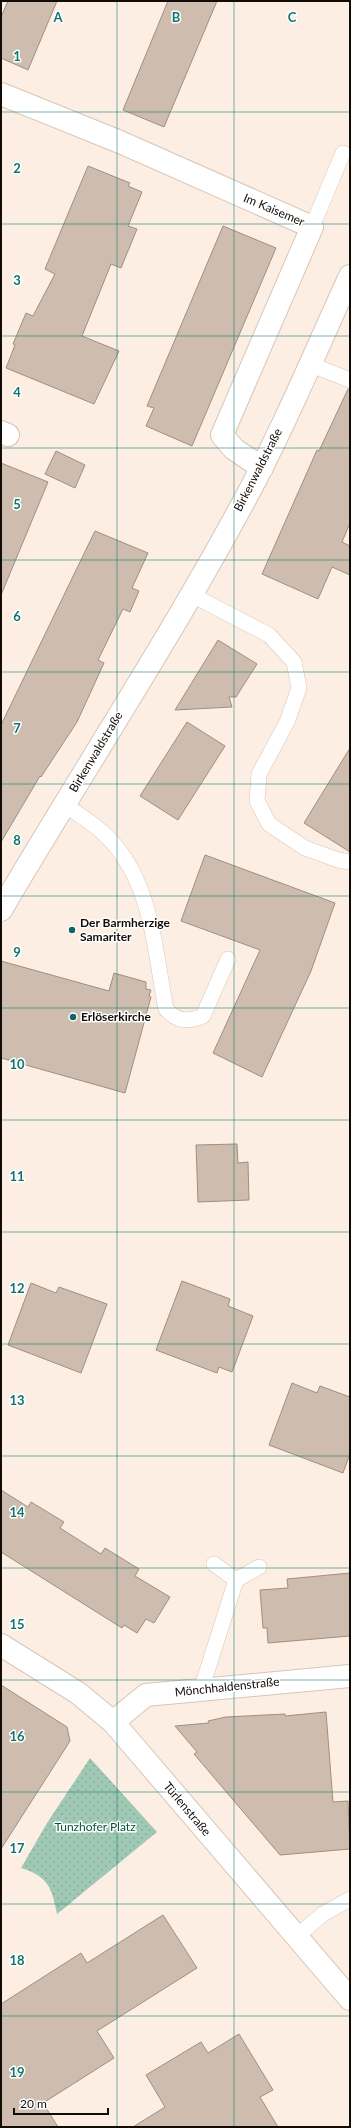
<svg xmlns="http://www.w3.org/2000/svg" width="351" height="2128" viewBox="0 0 351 2128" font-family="Lato,sans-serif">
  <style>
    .park { fill: url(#park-dots) }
    .building { fill: #cebcae; stroke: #a08f81 }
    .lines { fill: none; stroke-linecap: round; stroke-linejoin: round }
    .lane-casing { stroke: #d7c6b7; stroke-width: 16 }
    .street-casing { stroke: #d7c6b7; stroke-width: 24 }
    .secondary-casing { stroke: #d7c6b7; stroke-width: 24 }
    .lane { stroke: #fff; stroke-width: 15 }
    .street { stroke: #fff; stroke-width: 22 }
    .secondary { stroke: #fff; stroke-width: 22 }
    .grid { fill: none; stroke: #0f766e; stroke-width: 1; stroke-opacity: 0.55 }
    .poi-dot { fill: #14636b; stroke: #fff; stroke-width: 1.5 }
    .labels { text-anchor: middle; stroke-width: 3; stroke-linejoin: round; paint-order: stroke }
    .street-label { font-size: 12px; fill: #120c07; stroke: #fff }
    .poi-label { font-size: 12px; font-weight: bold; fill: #120c07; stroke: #fff; text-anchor: start }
    .park-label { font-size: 12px; fill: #04533a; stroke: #fff }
    .grid-label { font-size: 13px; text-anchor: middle; font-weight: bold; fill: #0f766e; stroke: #fff; stroke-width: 3; stroke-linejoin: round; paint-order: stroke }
  </style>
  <defs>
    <pattern id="park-dots" width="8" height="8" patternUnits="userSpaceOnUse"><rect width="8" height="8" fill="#9fc9b5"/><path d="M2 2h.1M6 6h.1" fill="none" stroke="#88ab9a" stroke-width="1.8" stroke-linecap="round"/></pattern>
  </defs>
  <rect width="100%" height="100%" fill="#fdeee3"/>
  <path class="park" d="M90,1758L157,1832L57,1914C52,1888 48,1876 21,1868L47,1823Z"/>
  <path class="building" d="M8,1H57L28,70L1,58V17Z
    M168,1H217L164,127L123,110Z
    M88,166L130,183L128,186L142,192L128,226L137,229L121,268L111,264L82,336L119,351L94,404L6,368L15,345L13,344L26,313L33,316L55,274L45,269Z
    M223,226L276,248L192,446L146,426L154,408L147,406Z
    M348,389H350V523L342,542L350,546V575L332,567L318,599L262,574L317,450L319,451Z
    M56,451L85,465L75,488L45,474Z
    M1,463L48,482L1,595Z
    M95,531L148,553L132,588L139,591L130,612L123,609L98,660L104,663L77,722L41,777L40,776L1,842V725Z
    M218,640L257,664L236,697H229L232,707L175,710Z
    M187,722L225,746L178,820L140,796Z
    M350,748V852L304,823Z
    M205,855L335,903L311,971L262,1077L213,1053L260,950L181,921Z
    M1,961L109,991L114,973L146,982V989L151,990L149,996L151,997L125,1093L1,1058Z
    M237,1144L238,1163L248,1162L249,1200L198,1202L196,1145Z
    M182,1281L230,1299L228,1306L253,1316L232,1372L219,1367L217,1373L156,1350Z
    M31,1283L56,1293L59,1287L107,1304L81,1373L8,1345Z
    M292,1383L317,1393L320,1386L350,1397V1454L343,1473L269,1445Z
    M1,1490L28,1507L31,1502L64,1522L60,1528L101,1554L105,1548L139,1569L135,1576L170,1597L154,1623L146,1619L137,1633L124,1625L122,1628L1,1552Z
    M350,1573V1636L268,1643L267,1628H263L260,1590L288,1588L287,1579Z
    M1,1685L67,1727L70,1741L1,1849Z
    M326,1712L333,1802L348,1801L350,1849L280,1855L194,1754L197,1752L175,1726L209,1723L208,1721L226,1717L285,1714V1716Z
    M163,1915L197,1968L97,2031L114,2058L43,2103L58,2127H1V2004L81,1953L87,1963Z
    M239,2034L273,2090L260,2097L278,2127H133L165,2107L146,2075L201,2042L208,2053Z"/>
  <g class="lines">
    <defs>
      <path id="lane" d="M312,227L343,153
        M309,364L350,380
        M192,595L269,635L294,662L299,688L287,722L259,774L257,801L269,824L305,848L338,860L350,862
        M64,804C76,813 90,821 101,831C152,875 154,948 166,1009C177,1022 188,1022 203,1016L228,959
        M236,1580L259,1567
        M201,1690L236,1580L214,1564
        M296,1937L323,1914L350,1899"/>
      <path id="street" d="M1,94L120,142L312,227L222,435L234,449L262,468
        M1,432L8,435
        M113,1722L146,1695L350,1676"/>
      <path id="secondary" d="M1,910C81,774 168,642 243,503C283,430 315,352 350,276
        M1,1645L78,1693L113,1722L350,1999"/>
    </defs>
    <use href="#lane" class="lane-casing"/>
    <use href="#street" class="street-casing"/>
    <use href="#secondary" class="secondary-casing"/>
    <use href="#lane" class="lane"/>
    <use href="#street" class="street"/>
    <use href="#secondary" class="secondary"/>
  </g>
  <path class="grid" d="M117,1V2127M234,1V2127M1,112H350M1,224H350M1,336H350M1,448H350M1,560H350M1,672H350M1,784H350M1,896H350M1,1008H350M1,1120H350M1,1232H350M1,1344H350M1,1456H350M1,1568H350M1,1680H350M1,1792H350M1,1904H350M1,2016H350"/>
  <g class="poi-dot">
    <circle cx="72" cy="930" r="4"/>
    <circle cx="73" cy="1017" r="4"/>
  </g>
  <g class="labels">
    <g class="street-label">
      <text transform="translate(274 210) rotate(23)" y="4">Im Kaisemer</text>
      <text transform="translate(258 470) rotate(-63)" y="4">Birkenwaldstraße</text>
      <text transform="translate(96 752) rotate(-59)" y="4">Birkenwaldstraße</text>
      <text transform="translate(227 1687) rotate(-6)" y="4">Mönchhaldenstraße</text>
      <text transform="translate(187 1809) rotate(50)" y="4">Türlenstraße</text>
    </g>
    <g class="poi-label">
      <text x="80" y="927">Der Barmherzige<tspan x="80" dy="14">Samariter</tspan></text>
      <text x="81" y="1021">Erlöserkirche</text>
    </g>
    <g class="park-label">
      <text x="95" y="1831">Tunzhofer Platz</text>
    </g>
  </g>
  <g class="grid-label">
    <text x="58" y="22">A</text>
    <text x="176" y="22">B</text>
    <text x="292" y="22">C</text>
    <text x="17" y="61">1</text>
    <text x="17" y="173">2</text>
    <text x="17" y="285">3</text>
    <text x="17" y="397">4</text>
    <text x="17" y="509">5</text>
    <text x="17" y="621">6</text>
    <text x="17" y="733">7</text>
    <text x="17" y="845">8</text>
    <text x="17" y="957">9</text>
    <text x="17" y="1069">10</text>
    <text x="17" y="1181">11</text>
    <text x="17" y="1293">12</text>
    <text x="17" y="1405">13</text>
    <text x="17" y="1517">14</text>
    <text x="17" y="1629">15</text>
    <text x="17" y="1741">16</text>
    <text x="17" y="1853">17</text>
    <text x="17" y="1965">18</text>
    <text x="17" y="2077">19</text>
  </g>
  <rect width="351" height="2128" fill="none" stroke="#120c07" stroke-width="4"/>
  <path d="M14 2108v6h94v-6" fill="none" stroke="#120c07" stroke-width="2"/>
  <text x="20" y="2108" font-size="12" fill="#120c07" stroke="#ffffff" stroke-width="3" paint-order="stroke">20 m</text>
</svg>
